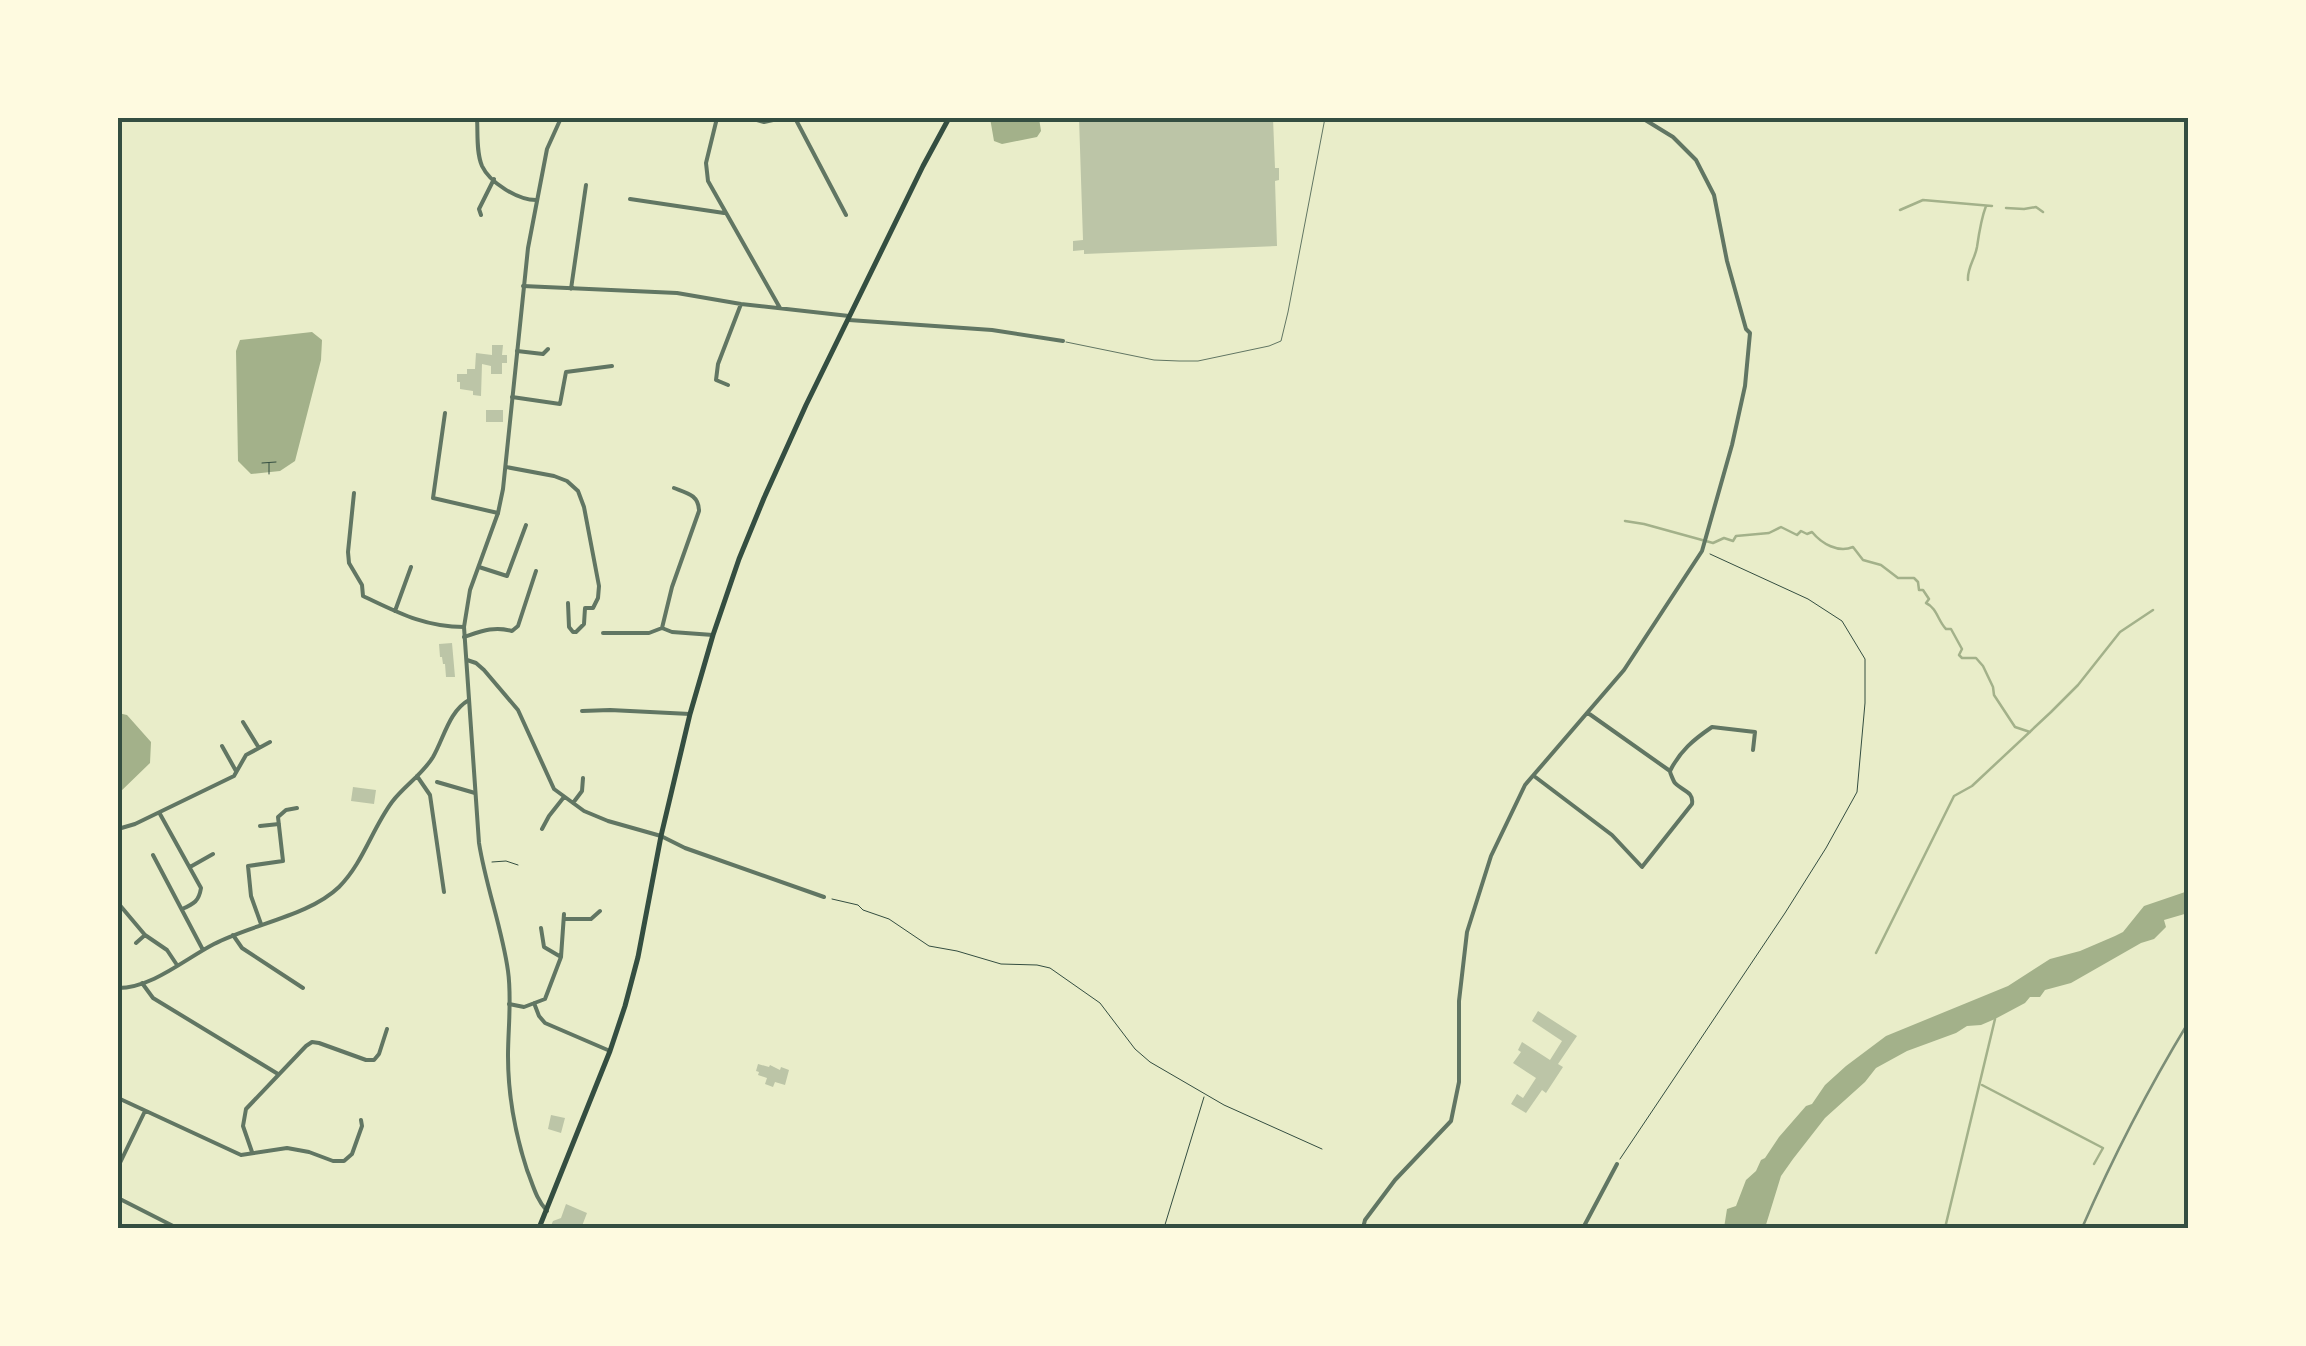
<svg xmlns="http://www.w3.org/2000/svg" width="2306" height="1346" viewBox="0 0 2306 1346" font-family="'Libre Baskerville',serif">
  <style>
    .water { fill: #a3b18a }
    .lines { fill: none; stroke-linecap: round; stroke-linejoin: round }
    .stream { stroke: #a3b18a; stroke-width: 2.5 }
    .building { fill: #bcc5a7 }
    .path { stroke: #344e41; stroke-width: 1 }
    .service { stroke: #617663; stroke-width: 1 }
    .minor { stroke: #617663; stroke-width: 4 }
    .tertiary { stroke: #617663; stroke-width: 4 }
    .primary { stroke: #344e41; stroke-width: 5 }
    .rail { stroke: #7c8e77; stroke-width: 2.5 }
    .neatline { fill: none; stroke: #344e41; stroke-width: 4 }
  </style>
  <rect width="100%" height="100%" fill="#e9edc9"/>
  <path class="water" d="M990,118H1039L1041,131L1037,137L1002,144L994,141Z
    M312,332L322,340L321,360L295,461L280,471L251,474L238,461L236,351L240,340Z
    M118,713L127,715L151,742L150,763L118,794Z
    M2188,891V913L2164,920L2166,927L2154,939L2141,943L2071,983L2045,990L2040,997H2030L2025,1003L1995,1019L1981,1025L1967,1026L1956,1033L1907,1051L1876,1068L1865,1082L1825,1118L1793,1159L1781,1176L1765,1228H1724L1727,1209L1736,1206L1746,1180L1756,1171L1761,1160L1765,1158L1779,1137L1806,1106L1812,1104L1825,1085L1846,1066L1886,1036L2008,986L2050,959L2080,951L2115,936L2123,932L2144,906Z"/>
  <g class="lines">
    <path class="stream" d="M2006,208L2024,209L2036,207L2043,212
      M1900,210L1923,200L1992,206
      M1968,280C1967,268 1975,259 1977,247C1979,233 1981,219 1986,206
      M1625,521L1644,524L1713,543L1724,538L1733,541L1736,536L1769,533L1781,527L1797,535L1801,531L1807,534L1812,532C1822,544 1838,553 1853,547L1863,560L1881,565L1898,578H1914L1918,582L1919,590H1923L1929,599L1926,603C1937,608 1938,621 1946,629H1951L1962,649L1959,655L1962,658H1976L1983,666L1993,687L1994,695L2015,727L2030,732
      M1876,953L1954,796L1972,786L2051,712L2078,685L2120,632L2153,610
      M1982,1085L2103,1148L2094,1164
      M1945,1228L1995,1019"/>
  </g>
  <path class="building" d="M1079,118H1273L1275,168H1279V180L1275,181L1277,246L1084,254V250L1073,251V241L1083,240Z
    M492,345H503L502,355H507V363H502V374H491V366L482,364L481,396L473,395V391L460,389V382H457V374H467V369H475L476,353L492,355Z
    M486,410H503V422H486Z
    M452,643L455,677H446L445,664H443L442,657H440L439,644Z
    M353,787L376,790L374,804L351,801Z
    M1538,1011L1577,1036L1558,1064L1563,1067L1546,1093L1542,1090L1526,1113L1511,1104L1517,1094L1523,1098L1536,1078L1513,1063L1521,1052L1518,1050L1522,1042L1550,1060L1562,1041L1532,1021Z
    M758,1064L769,1067L770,1065L780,1070L781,1067L789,1070L785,1085L775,1082L773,1087L765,1084L767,1078L758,1075L759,1072L756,1071Z
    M551,1115L565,1118L561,1133L548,1129Z
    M566,1204L587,1213L582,1226L577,1224L575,1228H550L553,1221L561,1218Z"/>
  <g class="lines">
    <path class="path" d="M262,463L276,462
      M269,474V463
      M492,862L506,861L518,865
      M832,899L858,905L863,910L889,919L929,946L957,951L1001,964L1037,965L1050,968L1100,1003L1135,1049L1150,1062L1224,1105L1322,1149
      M1620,1159L1785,913L1826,848L1857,792L1865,703V659L1842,621L1808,599L1710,554
      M1164,1228L1204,1097
      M2183,1228L2188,1216"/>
    <path class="service" d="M1066,342L1154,360L1179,361H1198L1269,346L1281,341L1288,312L1325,118
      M2188,574V575"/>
    <path class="minor" d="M477,118C478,133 476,152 482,166C490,183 518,200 536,200
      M717,118L706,163L708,181L780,308
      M750,118L764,122L782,118
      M795,118L846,215
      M630,199L724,213
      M481,215L479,209L494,179
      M523,286L677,293L741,304L849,316
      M571,289L586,185
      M849,320L992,330L1063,341
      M517,351L543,354L548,349
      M728,385L716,380L718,364L741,304
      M512,397L560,404L566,372L612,366
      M445,413L433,498L498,513
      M506,467L554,476L567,481L578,491L584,507L599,586L598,598L593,608H585L584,624L576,632H573L569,627L568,603
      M354,493L348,552L349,563L362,585L363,596C397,612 424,627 464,627
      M479,567L507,576L526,525
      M395,611L411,567
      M662,628L672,587L699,511C699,495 687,493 674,488
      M603,633H649L662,628L672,632L713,635
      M464,637C482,631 494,626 512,631L518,626L536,571
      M467,660L476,663L484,670L518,710L554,789L584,811L608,821L661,836L685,848L824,897
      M582,711L610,710L690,714
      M222,746L236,771
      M259,748L270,742
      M1670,771C1680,751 1693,740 1712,727L1755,732L1753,750
      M417,776L430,795L444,892
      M1534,776L1612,835L1642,867L1692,804C1694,791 1682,791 1675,783C1674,782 1670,773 1670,771L1588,713
      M437,782L475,793
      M573,803L582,791L583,778
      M160,814L201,888C199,901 194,904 182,909
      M260,826L279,824
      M118,829L135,824L234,776L246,755L259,748L243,722
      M542,829L549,816L564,797
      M153,855L203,950
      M190,867L213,854
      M118,903L145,935
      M564,919H591L600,911
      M261,924L251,896L248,866L283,861L278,817L286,810L297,808
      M541,928L544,947L561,957
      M233,935L242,948L303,988
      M136,943L145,935L167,950L177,965
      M142,983L153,998L278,1074
      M118,988C152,988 185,959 214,944C252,924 309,916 339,887C363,863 372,829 392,802C404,786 422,775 433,757C444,738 449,711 469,700
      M534,1003L539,1016L545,1023L610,1051
      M509,1004L524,1007L545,999L561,957L564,914
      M118,1098L241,1155L287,1148L309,1152L333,1161H344L352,1154L362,1126L361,1120
      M252,1152L243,1126L246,1109L306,1046L312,1042L319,1043L366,1060H374L379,1054L387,1029
      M118,1167L145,1111
      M118,1198L177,1228
      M1363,1228L1365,1220L1395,1180L1451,1121L1459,1082V1001L1467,932L1491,856L1525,785L1624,670L1702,551L1732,445L1745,386L1750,333L1746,329L1727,261L1714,195L1696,160L1673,137L1642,118
      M1583,1228L1617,1164"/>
    <path class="tertiary" d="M547,1211C536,1199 533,1185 527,1170C515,1133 508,1095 508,1056C508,1028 512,999 508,971C502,928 486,887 479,843L464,627L470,590L498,513L503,489L528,248L547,149L561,118"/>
    <path class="primary" d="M539,1228L610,1051L625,1006L638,957L661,836L690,714L713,635L739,559L764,498L806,405L923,166L949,118"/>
    <path class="rail" d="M2082,1228C2113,1157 2148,1089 2188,1023"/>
  </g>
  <rect width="2306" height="1346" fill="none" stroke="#fefae0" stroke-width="240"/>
  <rect x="120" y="120" width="2066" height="1106" class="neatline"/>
</svg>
